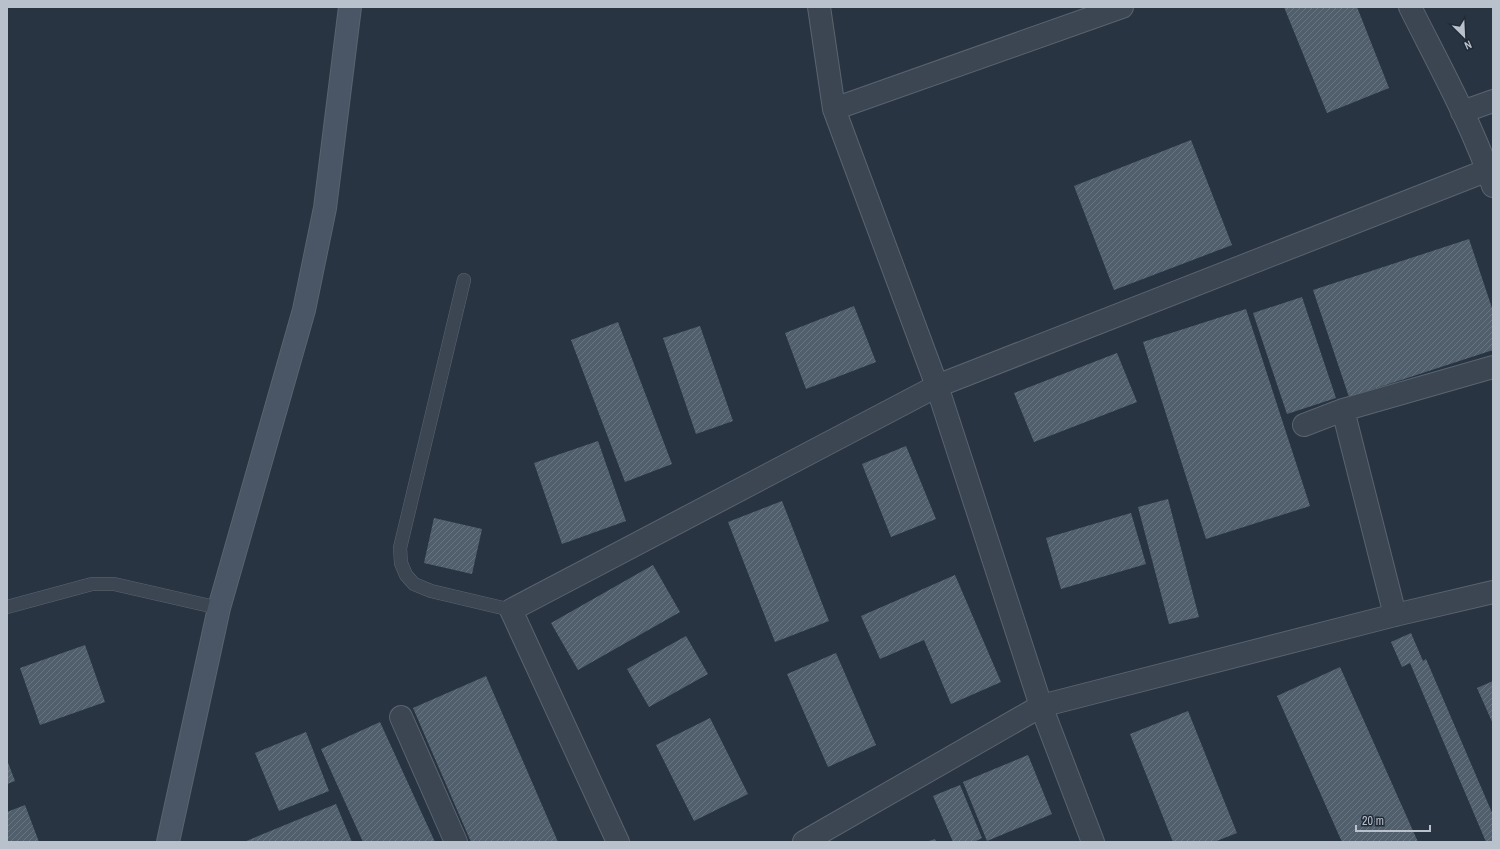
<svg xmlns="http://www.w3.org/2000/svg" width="1500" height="849" viewBox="0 0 1500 849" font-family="'Archivo Narrow',sans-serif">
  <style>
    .building { fill: url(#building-hatch) }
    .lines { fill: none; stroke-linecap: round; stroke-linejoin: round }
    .lane-casing { stroke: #5a646f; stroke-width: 14 }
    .street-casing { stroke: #5a646f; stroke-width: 24 }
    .secondary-casing { stroke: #5a646f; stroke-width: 24 }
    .lane { stroke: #3c4652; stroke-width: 13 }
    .street { stroke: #3c4652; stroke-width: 22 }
    .secondary { stroke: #4a5565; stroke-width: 22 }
  </style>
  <defs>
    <pattern id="building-hatch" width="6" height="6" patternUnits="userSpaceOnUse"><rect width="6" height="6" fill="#515f6d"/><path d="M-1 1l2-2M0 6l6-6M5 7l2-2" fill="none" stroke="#687481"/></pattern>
  </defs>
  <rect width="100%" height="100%" fill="#283442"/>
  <path class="building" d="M1284,7H1357L1389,88L1327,113Z
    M1191,140L1232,245L1114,290L1074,186Z
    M1469,239L1493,311V350L1349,397L1313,290Z
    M1302,297L1336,398L1287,414L1253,313Z
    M854,306L876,362L806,389L785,333Z
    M1246,309L1310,506L1206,539L1143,342Z
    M618,322L672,464L625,482L571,340Z
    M700,326L733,421L696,434L663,338Z
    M1117,353L1137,402L1034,442L1014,393Z
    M598,441L626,521L562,544L534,463Z
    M906,446L936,519L891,537L862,464Z
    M1168,499L1199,617L1169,624L1138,507Z
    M782,501L829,621L775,642L728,522Z
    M1131,513L1146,564L1061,589L1046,538Z
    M434,518L482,529L472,574L424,563Z
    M653,565L680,612L578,670L551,623Z
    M955,575L1001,682L951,704L924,640L880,659L861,616Z
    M1411,633L1423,661L1426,659L1493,815V842H1486L1410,663L1402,667L1391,642Z
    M686,636L708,674L649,707L627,669Z
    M85,645L105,702L40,725L20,668Z
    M836,653L876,745L828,767L787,674Z
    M1340,667L1418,842H1342L1277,696Z
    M486,676L558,842H471L413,708Z
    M1493,681V724L1477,688Z
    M1188,711L1237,833L1214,842H1173L1130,734Z
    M710,718L748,794L694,821L656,745Z
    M380,722L435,842H363L321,749Z
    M306,732L329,791L279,811L255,753Z
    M1028,755L1052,814L987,841L963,782Z
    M7,760L15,781L7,784Z
    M960,785L982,838L974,842H953L933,796Z
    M336,804L352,842H244Z
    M25,805L39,842H7V812Z
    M935,839L936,842H926Z"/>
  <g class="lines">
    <defs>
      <path id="lane" d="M464,280L400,548L401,563L406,575L414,584L431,591L511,610
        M7,607L92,584H114L219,608"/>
      <path id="street" d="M819,7L834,109L937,386L1041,706L1093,842
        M1410,7C1439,65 1472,124 1493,186
        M834,109L1122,7
        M1462,112L1493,101
        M1343,410L1395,615
        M1304,425L1343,410L1493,367
        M401,717L456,842
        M618,842L511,610L937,386L1488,170
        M804,842L1041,706L1395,615L1493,592"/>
      <path id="secondary" d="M168,842L219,608L304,310L325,208L350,7"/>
    </defs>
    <use href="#lane" class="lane-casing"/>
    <use href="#street" class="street-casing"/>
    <use href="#secondary" class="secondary-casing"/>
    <use href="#lane" class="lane"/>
    <use href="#street" class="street"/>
    <use href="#secondary" class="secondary"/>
  </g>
  <rect width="1500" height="849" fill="none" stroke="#b9c1cc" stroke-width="16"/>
  <g transform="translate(1464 36) rotate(156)" stroke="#202b37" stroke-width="3" paint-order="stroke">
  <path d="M0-3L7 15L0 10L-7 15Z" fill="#b9c1cc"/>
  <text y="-6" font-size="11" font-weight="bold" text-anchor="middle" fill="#b9c1cc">N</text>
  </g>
  <path d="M1356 825v6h74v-6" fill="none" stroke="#b9c1cc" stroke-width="2"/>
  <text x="1362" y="825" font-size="12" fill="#b9c1cc" stroke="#202b37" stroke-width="3" paint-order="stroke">20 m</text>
</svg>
